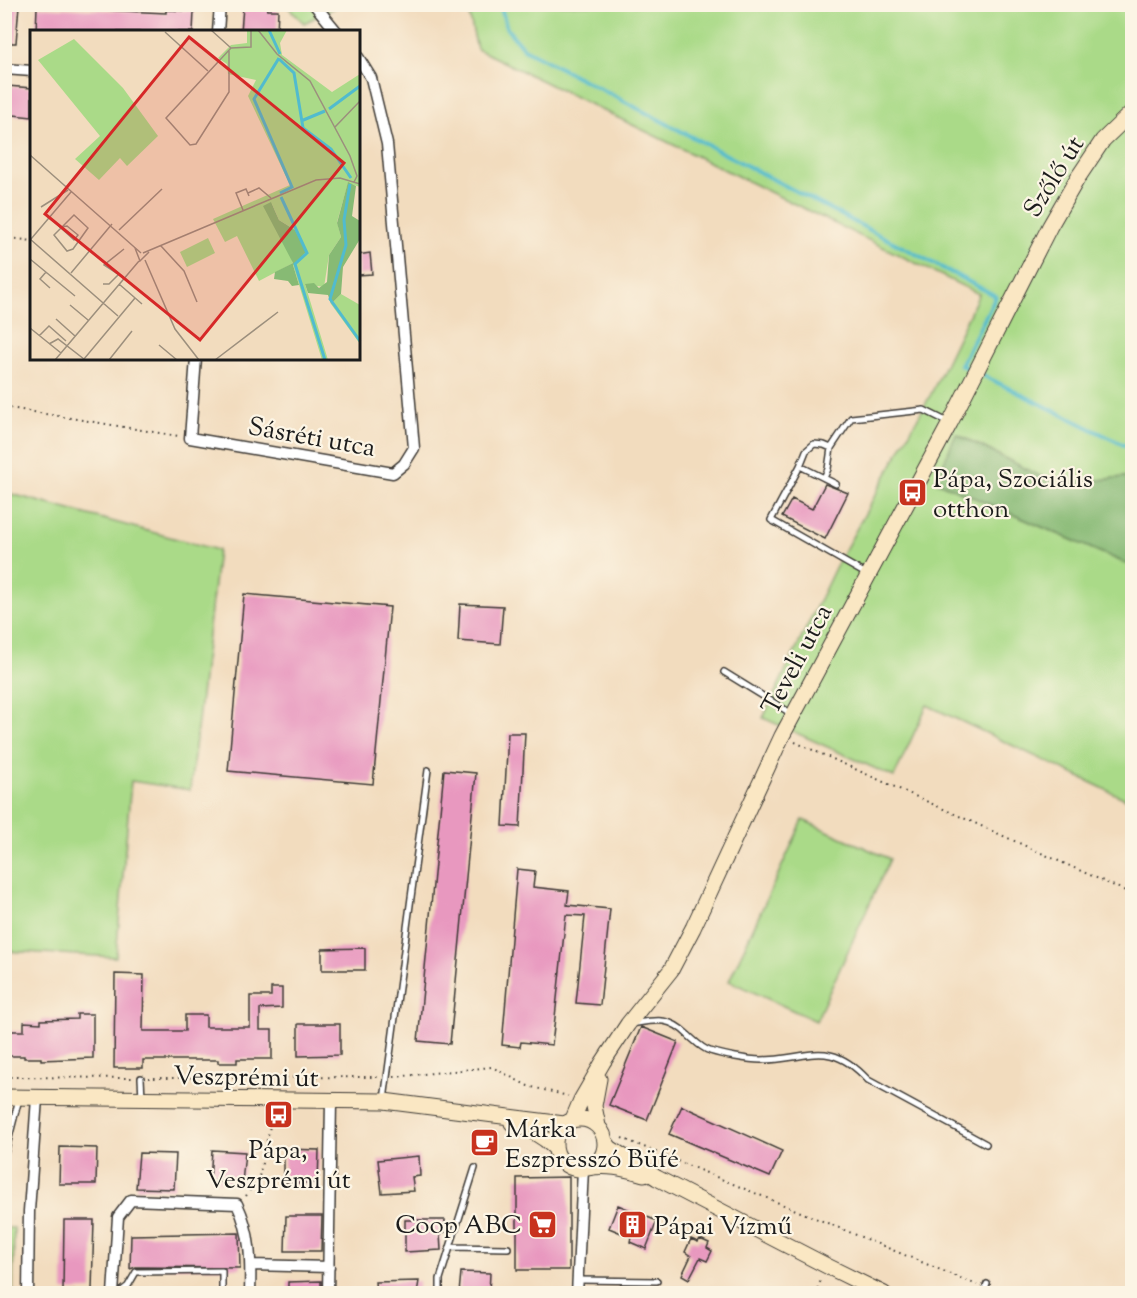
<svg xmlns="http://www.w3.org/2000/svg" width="1137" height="1298" viewBox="0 0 1137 1298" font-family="'Sorts Mill Goudy',serif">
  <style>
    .green { fill: #aada88; stroke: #637b52; stroke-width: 1.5 }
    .forest { fill: #87ba74; stroke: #526b48; stroke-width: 1.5 }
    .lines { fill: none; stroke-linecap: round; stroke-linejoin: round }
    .stream { stroke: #51bbce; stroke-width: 4 }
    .building { fill: #e898bf }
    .lane-casing { stroke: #3c3934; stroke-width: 8 }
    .street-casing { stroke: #3c3934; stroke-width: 13 }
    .secondary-casing { stroke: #3c3934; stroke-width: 17 }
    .path { stroke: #3c3934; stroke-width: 2; stroke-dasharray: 1.5 4.5; stroke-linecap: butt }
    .lane { stroke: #fff; stroke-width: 5 }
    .street { stroke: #fff; stroke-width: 10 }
    .secondary { stroke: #fae7c3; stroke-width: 15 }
    .labels { text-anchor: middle; stroke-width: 4.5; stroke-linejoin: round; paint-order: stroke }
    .street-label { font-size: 26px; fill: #1c1c1c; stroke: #fcf5e5 }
    .poi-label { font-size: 26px; fill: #1c1c1c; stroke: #fcf5e5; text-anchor: start }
    .inset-river { fill: none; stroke: #51bbce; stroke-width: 3 }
    .inset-road { fill: none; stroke: #9c8f7d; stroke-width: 1.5 }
    .view { fill: #d62828; fill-opacity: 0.15; stroke: #d62828; stroke-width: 3 }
    .inset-edge { fill: none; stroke: #1c1c1c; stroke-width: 3 }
  </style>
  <rect width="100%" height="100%" fill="#fcf5e5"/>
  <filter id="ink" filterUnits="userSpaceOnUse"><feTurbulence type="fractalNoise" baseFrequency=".0167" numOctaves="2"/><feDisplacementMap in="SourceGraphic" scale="12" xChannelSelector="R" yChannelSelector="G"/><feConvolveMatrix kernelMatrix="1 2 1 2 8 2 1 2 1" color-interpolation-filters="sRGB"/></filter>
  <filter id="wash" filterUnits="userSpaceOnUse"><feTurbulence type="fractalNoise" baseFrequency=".008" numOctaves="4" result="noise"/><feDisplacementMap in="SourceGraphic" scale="24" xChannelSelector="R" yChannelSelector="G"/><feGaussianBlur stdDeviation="1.35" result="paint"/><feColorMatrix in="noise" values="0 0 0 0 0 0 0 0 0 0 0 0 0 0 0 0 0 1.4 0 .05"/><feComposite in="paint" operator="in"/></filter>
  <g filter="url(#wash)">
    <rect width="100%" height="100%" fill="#f2dcbe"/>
    <path class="green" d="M286,5H340L304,23Z
      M467,5H1132V476L1058,485L957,434L936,481L1132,566V802L927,705L894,777L763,718L835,568L931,394L979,294L477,49Z
      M4,492L218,550L190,790L131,781L116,957L5,951Z
      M803,820L890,859L816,1021L729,981Z
      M5,1228H14L13,1293H5Z"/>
    <path class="forest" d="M956,434L1058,485L1132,476V566L936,481Z"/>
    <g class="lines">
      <path class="stream" d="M500,4L507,29L524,49L996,296L961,365L973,371
        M1120,4L1132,9
        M980,374L1132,449"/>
    </g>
    <g id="blocks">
      <path class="building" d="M4,5H19L16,43H4Z
        M243,6H268L267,10H278L277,32H241Z
        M37,7L166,13V10L194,11L193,32H36Z
        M7,86L32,88V117L4,114Z
        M370,253L372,274L358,275V255Z
        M825,484L848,493L825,539L782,517L792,499L812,509Z
        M244,594L390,607L373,784L228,771Z
        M460,604L503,606L500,644L458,641Z
        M508,733H525L520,827L503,826Z
        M444,770L476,773L450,1044L418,1041Z
        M517,869L535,871L533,887L569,891L567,905L610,909L600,1005L576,1003L585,916L566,915L552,1045L521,1042L520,1047L502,1045Z
        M365,948V970H322V949Z
        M115,974L144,975L143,1031H185V1015H206V1027H250V996H271V988H282V1008L260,1009V1030H272V1059H237V1063H218V1060H143V1068H114Z
        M77,1014H93V1058L41,1060V1058H24V1056H4V1031H24V1022L41,1023V1020L77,1019Z
        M298,1024H340V1055L298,1056Z
        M641,1027L678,1042L647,1120L609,1105Z
        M682,1106L782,1151L770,1177L669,1134Z
        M60,1147L97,1148L96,1184H59Z
        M284,1149L319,1150L318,1183H284Z
        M212,1150L245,1152L242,1183L210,1181Z
        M139,1153L176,1154L174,1189L136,1188Z
        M419,1156L420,1176L412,1177L414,1191L382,1193L378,1160Z
        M569,1177V1270H517V1178Z
        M618,1205L657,1221L646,1249L630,1242L631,1237L609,1228Z
        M286,1216H322L321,1251H285Z
        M64,1220H94L92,1290L63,1291Z
        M405,1220H445V1232L440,1234L441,1250L405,1252Z
        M239,1233L240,1268L136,1267L130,1269L131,1235Z
        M691,1239L698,1242L700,1239L709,1243L707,1248L712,1251L707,1261L700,1258L689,1279L682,1275L691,1256L685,1252Z
        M461,1272L490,1273L489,1293H459Z
        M321,1281V1293H288V1282Z
        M419,1281L417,1293H376L375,1282Z"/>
    </g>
  </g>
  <g filter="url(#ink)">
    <use href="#blocks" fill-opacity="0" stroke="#3c3934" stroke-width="1.5"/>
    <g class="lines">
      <defs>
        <path id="lane" d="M800,466L806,451L814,444L824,445L831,448
          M824,478L828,469L831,448L851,418L924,410L948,422
          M836,484L800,466L771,520L866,574
          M724,672L792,714
          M632,1024C656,1020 669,1016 688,1035C695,1041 701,1048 710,1051C723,1055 748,1060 761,1060C809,1060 828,1037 868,1080L986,1144
          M141,1078L142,1098
          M384,1100L428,770
          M4,1157L19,1099
          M450,1247L508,1248
          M578,1280L657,1281
          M118,1294L128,1286L136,1272L222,1271V1294
          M440,1294V1279L475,1168
          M983,1294L987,1284"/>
        <path id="street" d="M314,4L337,32
          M218,32L220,4
          M4,69L32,71
          M196,358L190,438L393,473L404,464L414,448L387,144L371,78L358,57
          M251,1265L329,1267
          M28,1294L29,1211L37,1098
          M113,1294L118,1217L131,1200L237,1204C251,1233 251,1261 250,1294
          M328,1294L331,1101
          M577,1294L583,1169"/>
        <path id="secondary" d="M4,1097L384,1101L564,1124
          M555 1144a25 25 0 1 1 50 0a25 25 0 1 1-50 0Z
          M573,1119L581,1100L603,1062L628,1024L671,970L693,928L782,736L950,423L1050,226L1077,179L1103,140L1132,112
          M512,1123C529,1129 542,1135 555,1148
          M598,1126L594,1106L599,1079
          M605,1141L610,1148L657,1178L827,1266L884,1294
          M588,1168C608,1164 625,1169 644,1174"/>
      </defs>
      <use href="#lane" class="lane-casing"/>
      <use href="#street" class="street-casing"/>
      <use href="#secondary" class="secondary-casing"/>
      <path class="path" d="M4,237L32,241
        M4,407L178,436
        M795,742L1132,894
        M4,1077L134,1078
        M394,1077L492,1067L528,1086L568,1096
        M148,1078L380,1077
        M622,1138L977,1285
        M246,1196L259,1177L273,1112
        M815,1294L821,1280"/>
      <use href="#lane" class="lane"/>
      <use href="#street" class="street"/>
      <use href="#secondary" class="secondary"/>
    </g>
  </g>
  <defs>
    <symbol id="bus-square" viewBox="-11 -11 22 22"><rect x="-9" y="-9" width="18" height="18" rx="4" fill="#c8321e" stroke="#fcf5e5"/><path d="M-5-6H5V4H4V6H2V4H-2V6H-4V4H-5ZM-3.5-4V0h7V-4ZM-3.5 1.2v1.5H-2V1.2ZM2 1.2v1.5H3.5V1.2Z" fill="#fff"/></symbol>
    <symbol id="cafe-square" viewBox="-11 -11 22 22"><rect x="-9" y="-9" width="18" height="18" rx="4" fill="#c8321e" stroke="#fcf5e5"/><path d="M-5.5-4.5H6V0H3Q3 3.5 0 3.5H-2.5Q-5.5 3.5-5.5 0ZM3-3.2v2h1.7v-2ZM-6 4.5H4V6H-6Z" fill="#fff"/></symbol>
    <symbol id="supermarket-square" viewBox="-11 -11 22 22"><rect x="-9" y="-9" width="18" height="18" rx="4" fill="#c8321e" stroke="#fcf5e5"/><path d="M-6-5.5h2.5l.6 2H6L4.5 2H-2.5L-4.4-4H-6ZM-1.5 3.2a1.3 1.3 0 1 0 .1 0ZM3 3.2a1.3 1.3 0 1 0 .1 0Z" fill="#fff"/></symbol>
    <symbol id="building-square" viewBox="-11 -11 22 22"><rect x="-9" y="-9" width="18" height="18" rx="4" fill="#c8321e" stroke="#fcf5e5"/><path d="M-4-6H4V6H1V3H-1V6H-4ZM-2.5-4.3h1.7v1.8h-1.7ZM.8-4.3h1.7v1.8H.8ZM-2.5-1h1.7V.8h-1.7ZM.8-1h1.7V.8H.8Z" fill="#fff"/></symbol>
  </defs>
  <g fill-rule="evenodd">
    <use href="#bus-square" x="896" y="476" width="33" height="33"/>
    <use href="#bus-square" x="262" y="1098" width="33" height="33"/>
    <use href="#cafe-square" x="468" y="1126" width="33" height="33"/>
    <use href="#supermarket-square" x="526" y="1208" width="33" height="33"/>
    <use href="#building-square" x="616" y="1208" width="33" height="33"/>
  </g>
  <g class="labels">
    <g class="street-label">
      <text transform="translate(1053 176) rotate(-58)" y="9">Szőlő út</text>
      <text transform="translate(312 436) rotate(10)" y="9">Sásréti utca</text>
      <text transform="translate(796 659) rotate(-62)" y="9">Teveli utca</text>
      <text transform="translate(246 1076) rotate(1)" y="9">Veszprémi út</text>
    </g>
    <g class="poi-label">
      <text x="933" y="487">Pápa, Szociális<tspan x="933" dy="30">otthon</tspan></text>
      <text x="505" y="1137">Márka<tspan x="505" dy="30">Eszpresszó Büfé</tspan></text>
      <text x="278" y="1158" text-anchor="middle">Pápa,<tspan x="278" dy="30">Veszprémi út</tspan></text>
      <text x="522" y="1233" text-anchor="end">Coop ABC</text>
      <text x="654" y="1234">Pápai Vízmű</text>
    </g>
  </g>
  <g transform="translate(30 30)">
    <rect width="330" height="330" fill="#f2dcbe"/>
    <path d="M217,0H257L250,13L252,25L302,62L330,44V157L318,153L307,192L311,207L299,225L294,257L275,254L298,330H292L263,235L265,200L249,190L241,172L263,233L229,251L207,206L195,212L183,189L260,155L218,66L226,50L198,44L197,34L188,28L201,15L217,13ZM44,9L93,58L128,106L97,136L90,128L69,150L45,129L70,106L8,30ZM178,208L185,223L157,237L150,222ZM311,264L330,275V330V314L301,274Z" fill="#aada88"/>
    <path d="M318,152L326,156L322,186L330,191V209L313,237L311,264L301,274L298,265L278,263L275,254L284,253L289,258L297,252L299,225L311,207L307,193ZM241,172L249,190L265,200L276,222L263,235L269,255L262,256L258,251L244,249L245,242L263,233L233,176Z" fill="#87ba74"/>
    <path class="inset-river" d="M239,0L250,24M249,28L224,69L262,157L250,163M249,29L264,43L273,98L301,119L321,148M299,79L330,56M271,91L295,81M320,154L314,190L316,215L300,269L330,311M251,167L277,223L265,234L295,330"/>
    <path class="inset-road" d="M181,0L201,18M228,0L247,24L280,51L320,126L327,146L324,152M135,2L178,41M201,18L221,17V0M199,21V62L166,114L160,115L136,88L201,18M305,97L330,71M0,125L111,223M218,163L229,158L241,168M11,177L38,160M213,180L206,163L216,159L219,166M44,185L58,198L43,219L37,221L24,205ZM19,187L44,210L48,205L37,196L31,197M89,200L132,159M0,209L88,286M1,209L41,162M131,216L154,241L167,272M105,218L110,231L119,222M113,223L286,150L310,148L330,154M0,229L45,266M115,230L145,299L169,330M16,242L10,249L20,258M41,243L82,194M94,248L74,235L94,219M73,254H79L88,245M89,254L112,274M40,275L58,290M26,289L45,306M0,298L31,323M9,306L19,296L36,311M19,314L28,309L54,329L105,268M129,315L147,330M25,330L109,231M79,330L102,301M185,330L248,282"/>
    <path class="view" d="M159,7L314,133L170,310L15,184Z"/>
    <rect width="330" height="330" class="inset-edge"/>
  </g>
  <rect width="1137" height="1298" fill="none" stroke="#fcf5e5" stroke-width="24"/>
</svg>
